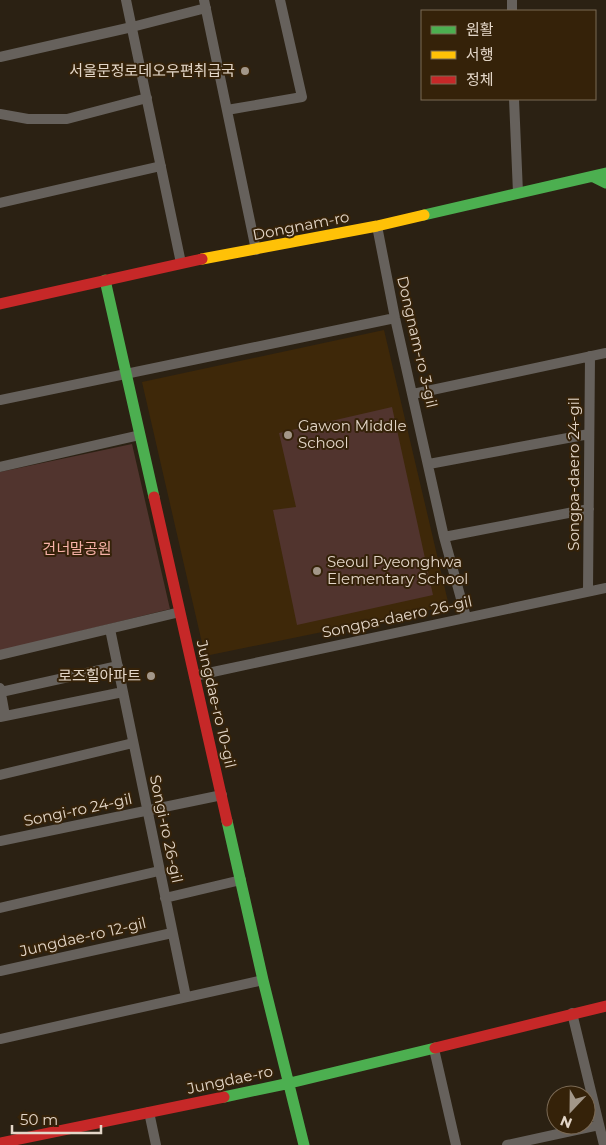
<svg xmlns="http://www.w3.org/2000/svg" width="606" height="1145" viewBox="0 0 606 1145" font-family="Montserrat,'Noto Sans KR',sans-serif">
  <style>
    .built { fill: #3e2809 }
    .green { fill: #51342e }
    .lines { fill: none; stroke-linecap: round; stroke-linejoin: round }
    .street { stroke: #66615c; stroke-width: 10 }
    .fast { stroke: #4caf50; stroke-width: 11 }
    .slow { stroke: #ffc107; stroke-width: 11 }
    .jam { stroke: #c62828; stroke-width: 11 }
    .poi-dot { fill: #a39789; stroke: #352209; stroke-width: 2 }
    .labels { text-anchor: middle; stroke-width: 4; stroke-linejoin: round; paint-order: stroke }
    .poi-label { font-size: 15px; fill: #e3d6c8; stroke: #352209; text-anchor: end }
    .street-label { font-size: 15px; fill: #e3d6c8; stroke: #352209 }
    .park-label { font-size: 15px; fill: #f6b1a7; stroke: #352209 }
  </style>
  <rect width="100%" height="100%" fill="#2b2113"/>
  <path class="built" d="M384,330L449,606L205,656L142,382Z"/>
  <path class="green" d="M392,407L433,595L297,625L273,510L296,507L279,433Z
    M132,444L170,609L0,651V472Z"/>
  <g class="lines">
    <path class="street" d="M126,0L181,263
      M204,0L256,250
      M512,0V11
      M0,57L132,27L206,8
      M514,99L518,193
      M227,110L302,97L280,0
      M0,114L28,119H67L147,98
      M0,203L161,166
      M377,226L395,318L444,537L466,617
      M413,394L606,353
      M0,400L395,318
      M429,464L589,434
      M0,467L140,435
      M444,537L589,509
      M588,591L590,356
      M110,629L186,997
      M0,655L180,612
      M194,676L606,588
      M0,688L5,716
      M1,692L118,666
      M0,717L123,692
      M0,775L133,743
      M0,841L222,795
      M165,898L241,880
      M0,908L159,871
      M0,971L172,933
      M572,1013L604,1145
      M0,1039L263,980
      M434,1049L456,1145
      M149,1112L156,1145
      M507,1145L599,1125"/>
    <path class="fast" d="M594,177L606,183
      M424,215L606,173
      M105,280L154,497
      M227,821L263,980L304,1145
      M224,1097L290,1083L435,1048"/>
    <path class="slow" d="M202,259L377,226L424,215"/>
    <path class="jam" d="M0,304L202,259
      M154,497L227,821
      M435,1048L606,1006
      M0,1143L224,1097"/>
  </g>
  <g class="poi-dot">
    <circle cx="245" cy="71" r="5"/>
    <circle cx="288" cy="435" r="5"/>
    <circle cx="317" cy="571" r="5"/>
    <circle cx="151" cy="676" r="5"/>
  </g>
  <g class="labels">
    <g class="poi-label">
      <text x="235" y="76">서울문정로데오우편취급국</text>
      <text x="298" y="431" text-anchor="start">Gawon Middle<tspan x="298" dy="17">School</tspan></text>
      <text x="327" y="567" text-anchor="start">Seoul Pyeonghwa<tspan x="327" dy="17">Elementary School</tspan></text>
      <text x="141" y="681">로즈힐아파트</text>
    </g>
    <g class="street-label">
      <text transform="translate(301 226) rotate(-11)" y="5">Dongnam-ro</text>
      <text transform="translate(417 342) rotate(77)" y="5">Dongnam-ro 3-gil</text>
      <text transform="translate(574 474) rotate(-90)" y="5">Songpa-daero 24-gil</text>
      <text transform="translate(397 617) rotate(-12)" y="5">Songpa-daero 26-gil</text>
      <text transform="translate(216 704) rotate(77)" y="5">Jungdae-ro 10-gil</text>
      <text transform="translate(78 810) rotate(-12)" y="5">Songi-ro 24-gil</text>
      <text transform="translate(166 829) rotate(78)" y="5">Songi-ro 26-gil</text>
      <text transform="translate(83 937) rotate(-13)" y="5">Jungdae-ro 12-gil</text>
      <text transform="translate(230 1080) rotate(-12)" y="5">Jungdae-ro</text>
    </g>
    <g class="park-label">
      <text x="77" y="554">건너말공원</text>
    </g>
  </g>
  <rect x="421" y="10" width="175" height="90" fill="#352209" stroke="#7b6a55"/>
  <rect x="431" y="26" width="25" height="8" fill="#4caf50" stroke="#7b6a55"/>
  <text x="466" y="35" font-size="15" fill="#e3d6c8">원활</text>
  <rect x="431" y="51" width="25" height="8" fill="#ffc107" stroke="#7b6a55"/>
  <text x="466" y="60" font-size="15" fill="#e3d6c8">서행</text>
  <rect x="431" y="76" width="25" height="8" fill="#c62828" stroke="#7b6a55"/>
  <text x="466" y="85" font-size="15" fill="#e3d6c8">정체</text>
  <g transform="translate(571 1110) rotate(202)"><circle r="24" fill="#352209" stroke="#7b6a55"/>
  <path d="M0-4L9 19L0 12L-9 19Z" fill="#a39789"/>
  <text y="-8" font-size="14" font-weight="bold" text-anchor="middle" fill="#e3d6c8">N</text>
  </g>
  <path d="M12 1125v8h89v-8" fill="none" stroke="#e3d6c8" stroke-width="2.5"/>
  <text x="20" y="1125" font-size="15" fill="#e3d6c8" stroke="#352209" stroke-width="4" paint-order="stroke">50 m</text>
</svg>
